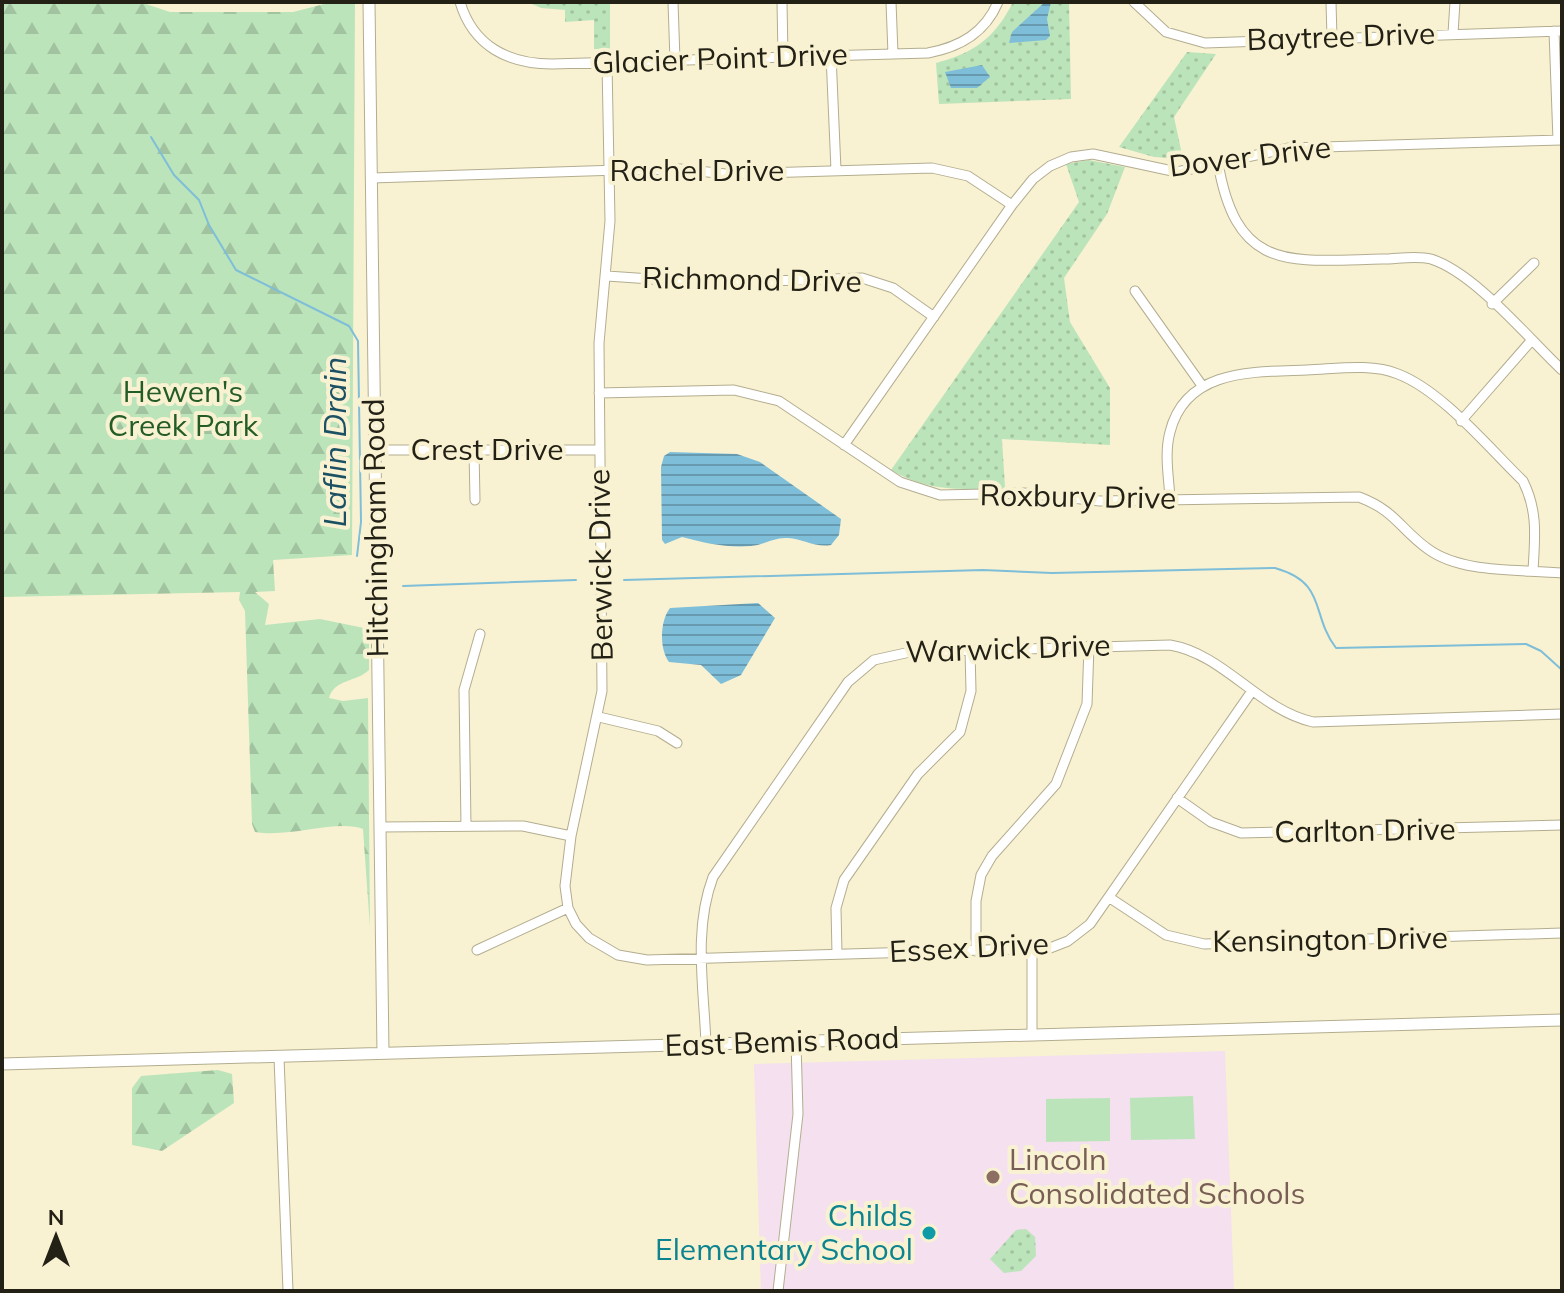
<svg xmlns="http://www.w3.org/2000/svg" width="1564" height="1293" viewBox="0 0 1564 1293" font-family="Mulish,sans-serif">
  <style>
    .education { fill: #f4e0ef }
    .green { fill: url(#green-dots) }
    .forest { fill: url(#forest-firs) }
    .pitch { fill: #bce4ba }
    .water { fill: url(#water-rules) }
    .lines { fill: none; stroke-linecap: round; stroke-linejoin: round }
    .stream { stroke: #7ebed8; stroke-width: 2 }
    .minor-casing { stroke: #b3ad90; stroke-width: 11 }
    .tertiary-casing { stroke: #b3ad90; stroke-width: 13 }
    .minor { stroke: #fff; stroke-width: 9 }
    .tertiary { stroke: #fff; stroke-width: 11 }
    .education-dot { fill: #8d6e63; stroke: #f8f2d2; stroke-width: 3 }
    .culture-dot { fill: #0f9aa8; stroke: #f8f2d2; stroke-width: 3 }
    .labels { text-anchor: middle; stroke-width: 8; stroke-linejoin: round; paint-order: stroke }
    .street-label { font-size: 30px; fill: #232116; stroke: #f8f2d2 }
    .park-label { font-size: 30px; fill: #235c25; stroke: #f8f2d2 }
    .education-label { font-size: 30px; fill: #785e54; stroke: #f8f2d2; text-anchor: start }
    .culture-label { font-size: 30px; fill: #0d838f; stroke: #f8f2d2; text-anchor: end }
    .water-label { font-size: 32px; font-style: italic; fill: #1c5164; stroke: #f8f2d2 }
  </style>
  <defs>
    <pattern id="green-dots" width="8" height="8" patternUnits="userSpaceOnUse" patternTransform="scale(2)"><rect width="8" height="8" fill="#bce4ba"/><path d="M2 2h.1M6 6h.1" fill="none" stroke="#a1c39f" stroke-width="1.8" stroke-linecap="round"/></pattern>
    <pattern id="forest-firs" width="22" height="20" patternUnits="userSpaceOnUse" patternTransform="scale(2)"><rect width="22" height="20" fill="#bce4ba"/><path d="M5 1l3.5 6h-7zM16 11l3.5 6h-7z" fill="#a1c39f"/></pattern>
    <pattern id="water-rules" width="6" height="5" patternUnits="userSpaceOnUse" patternTransform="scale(2)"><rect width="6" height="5" fill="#7ebed8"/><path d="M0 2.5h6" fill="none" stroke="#679aae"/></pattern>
  </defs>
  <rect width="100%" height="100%" fill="#f8f2d2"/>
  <path class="education" d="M1225,1051L1234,1291H761L754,1064Z"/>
  <path class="green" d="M528,2H610V49H594V20L565,22V10L541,8Z
    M1013,2H1069L1071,99L939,104L936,63C974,53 995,38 1013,2Z
    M1187,52L1216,54L1174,117L1183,159L1154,157L1119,147Z
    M1089,160L1125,167L1107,214L1064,278L1070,322L1110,388V445L1002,439L1005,488C963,490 928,492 891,470L1079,202L1066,164Z
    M1026,1229L1035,1237L1036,1256L1021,1271L1004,1273L990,1259L1016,1230Z"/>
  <path class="forest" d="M2,2H140L170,12H293L332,2H355L352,555L273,560L275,591L255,592L269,604L265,625L320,619L369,629V670C357,682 334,679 329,698L343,701L368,698L370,928L363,829C337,819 291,838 255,832L252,824L245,611L239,600L240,592L2,597Z
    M218,1070L232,1074L234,1103L162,1151L132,1145V1088L141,1076Z"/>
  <path class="pitch" d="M1193,1096L1195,1139L1131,1140L1130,1098Z
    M1110,1098V1141L1046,1142V1099Z"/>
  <path class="water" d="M1045,2H1051L1047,19L1050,36L1046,40L1009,43L1012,32Z
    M982,65L990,77L977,88H951L945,72Z
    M670,452L737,454L760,462L841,519L839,535L831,545C816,548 803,539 788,538C774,537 764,545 751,546C727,548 704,543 682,537L665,544L662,540L661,467L664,456Z
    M758,603L775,618L741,675L721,684L701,665L669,662C659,648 660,621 670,608Z"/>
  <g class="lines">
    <path class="stream" d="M151,137L174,175L199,200L209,225L236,270L349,326L358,341L361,522L357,556
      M624,580L983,570L1052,573L1275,568C1328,583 1310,614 1336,648L1526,644L1541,651L1562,670
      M403,586L576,580"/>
    <defs>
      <path id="minor" d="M460,2C473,46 508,64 552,64L928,53C960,47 985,33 998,2
        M673,2L675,60
        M782,2L783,56
        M891,2L893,54
        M1134,2L1166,32L1205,43L1562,31
        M1331,2L1332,38
        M1554,31L1558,140
        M1453,33L1455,2
        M831,55L836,170
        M607,63L610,221L599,343L602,691L571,836L565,886L568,908L576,924L589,938L618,955L647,960L1050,948L1068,941L1090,924L1252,691
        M1218,163C1237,273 1289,261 1382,259C1397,259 1416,255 1431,259C1475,273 1528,338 1562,370
        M372,178L619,170L680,169L726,174L932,168L968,176L1012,205
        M607,276L709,283L862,278L893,288L934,317
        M1135,291L1203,387
        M1492,304L1534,263
        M599,393L734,390L779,401L900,482L940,495L1024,493L1100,501L1359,497C1396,511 1400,529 1428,549C1462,574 1521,569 1562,573
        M1461,421L1531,341
        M844,445L1012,205L1033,179L1050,166L1071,157L1093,154L1177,172L1289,148L1562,140
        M375,450H600
        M474,451L475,500
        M1170,499C1169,478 1164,454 1170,432C1186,368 1255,372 1307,370C1336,369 1371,363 1398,374C1442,391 1488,447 1523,481C1538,511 1535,537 1533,570
        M599,717L658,731L677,743
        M1177,798L1211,822L1241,833L1562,825
        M466,826L464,690L480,634
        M380,827L523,826L571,836
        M1110,898L1166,935L1204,944L1562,933
        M1032,949V1033
        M477,950L568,908
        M976,951V901L981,875L992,856L1056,784L1087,704L1089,646
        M837,954L836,908L844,880L918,774L960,732L971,691L970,650
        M706,1044C704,989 693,930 713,877L848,682L874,660L910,652L1170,645C1224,654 1259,710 1313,722L1562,714
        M279,1057L288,1291
        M778,1291L798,1114L796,1042"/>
      <path id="tertiary" d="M369,2L383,1053
        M2,1064L1562,1020"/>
    </defs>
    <use href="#minor" class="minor-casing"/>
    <use href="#tertiary" class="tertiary-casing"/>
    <use href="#minor" class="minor"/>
    <use href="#tertiary" class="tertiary"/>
  </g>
  <circle class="education-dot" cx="993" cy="1177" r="8"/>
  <circle class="culture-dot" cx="929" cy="1233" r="8"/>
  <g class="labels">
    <g class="street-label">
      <text transform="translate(1341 37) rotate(-2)" y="10">Baytree Drive</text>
      <text transform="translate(720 59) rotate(-2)" y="10">Glacier Point Drive</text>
      <text transform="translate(1250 157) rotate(-7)" y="10">Dover Drive</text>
      <text x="697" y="181">Rachel Drive</text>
      <text transform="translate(752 280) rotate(1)" y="10">Richmond Drive</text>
      <text x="487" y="460">Crest Drive</text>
      <text transform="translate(1078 497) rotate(1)" y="10">Roxbury Drive</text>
      <text transform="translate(376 528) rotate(-91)" y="10">Hitchingham Road</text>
      <text transform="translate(601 565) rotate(-91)" y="10">Berwick Drive</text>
      <text transform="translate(1008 649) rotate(-2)" y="10">Warwick Drive</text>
      <text transform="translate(1365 831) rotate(-1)" y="10">Carlton Drive</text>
      <text transform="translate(1330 940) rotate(-1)" y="10">Kensington Drive</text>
      <text transform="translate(969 948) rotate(-3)" y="10">Essex Drive</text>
      <text transform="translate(782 1042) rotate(-2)" y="10">East Bemis Road</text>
    </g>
    <g class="park-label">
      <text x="183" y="402">Hewen's<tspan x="183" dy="34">Creek Park</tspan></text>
    </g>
    <g class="education-label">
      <text x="1009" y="1170">Lincoln<tspan x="1009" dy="34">Consolidated Schools</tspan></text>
    </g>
    <g class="culture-label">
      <text x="913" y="1226">Childs<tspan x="913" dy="34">Elementary School</tspan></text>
    </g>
    <g class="water-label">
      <text transform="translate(335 442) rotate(-90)" y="11">Laflin Drain</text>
    </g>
  </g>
  <rect width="1564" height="1293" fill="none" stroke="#232116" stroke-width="8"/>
  <g transform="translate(56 1237)" stroke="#f8f2d2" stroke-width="6" paint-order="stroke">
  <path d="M0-6L14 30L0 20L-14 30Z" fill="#232116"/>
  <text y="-12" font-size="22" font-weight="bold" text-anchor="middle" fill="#232116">N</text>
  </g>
</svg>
